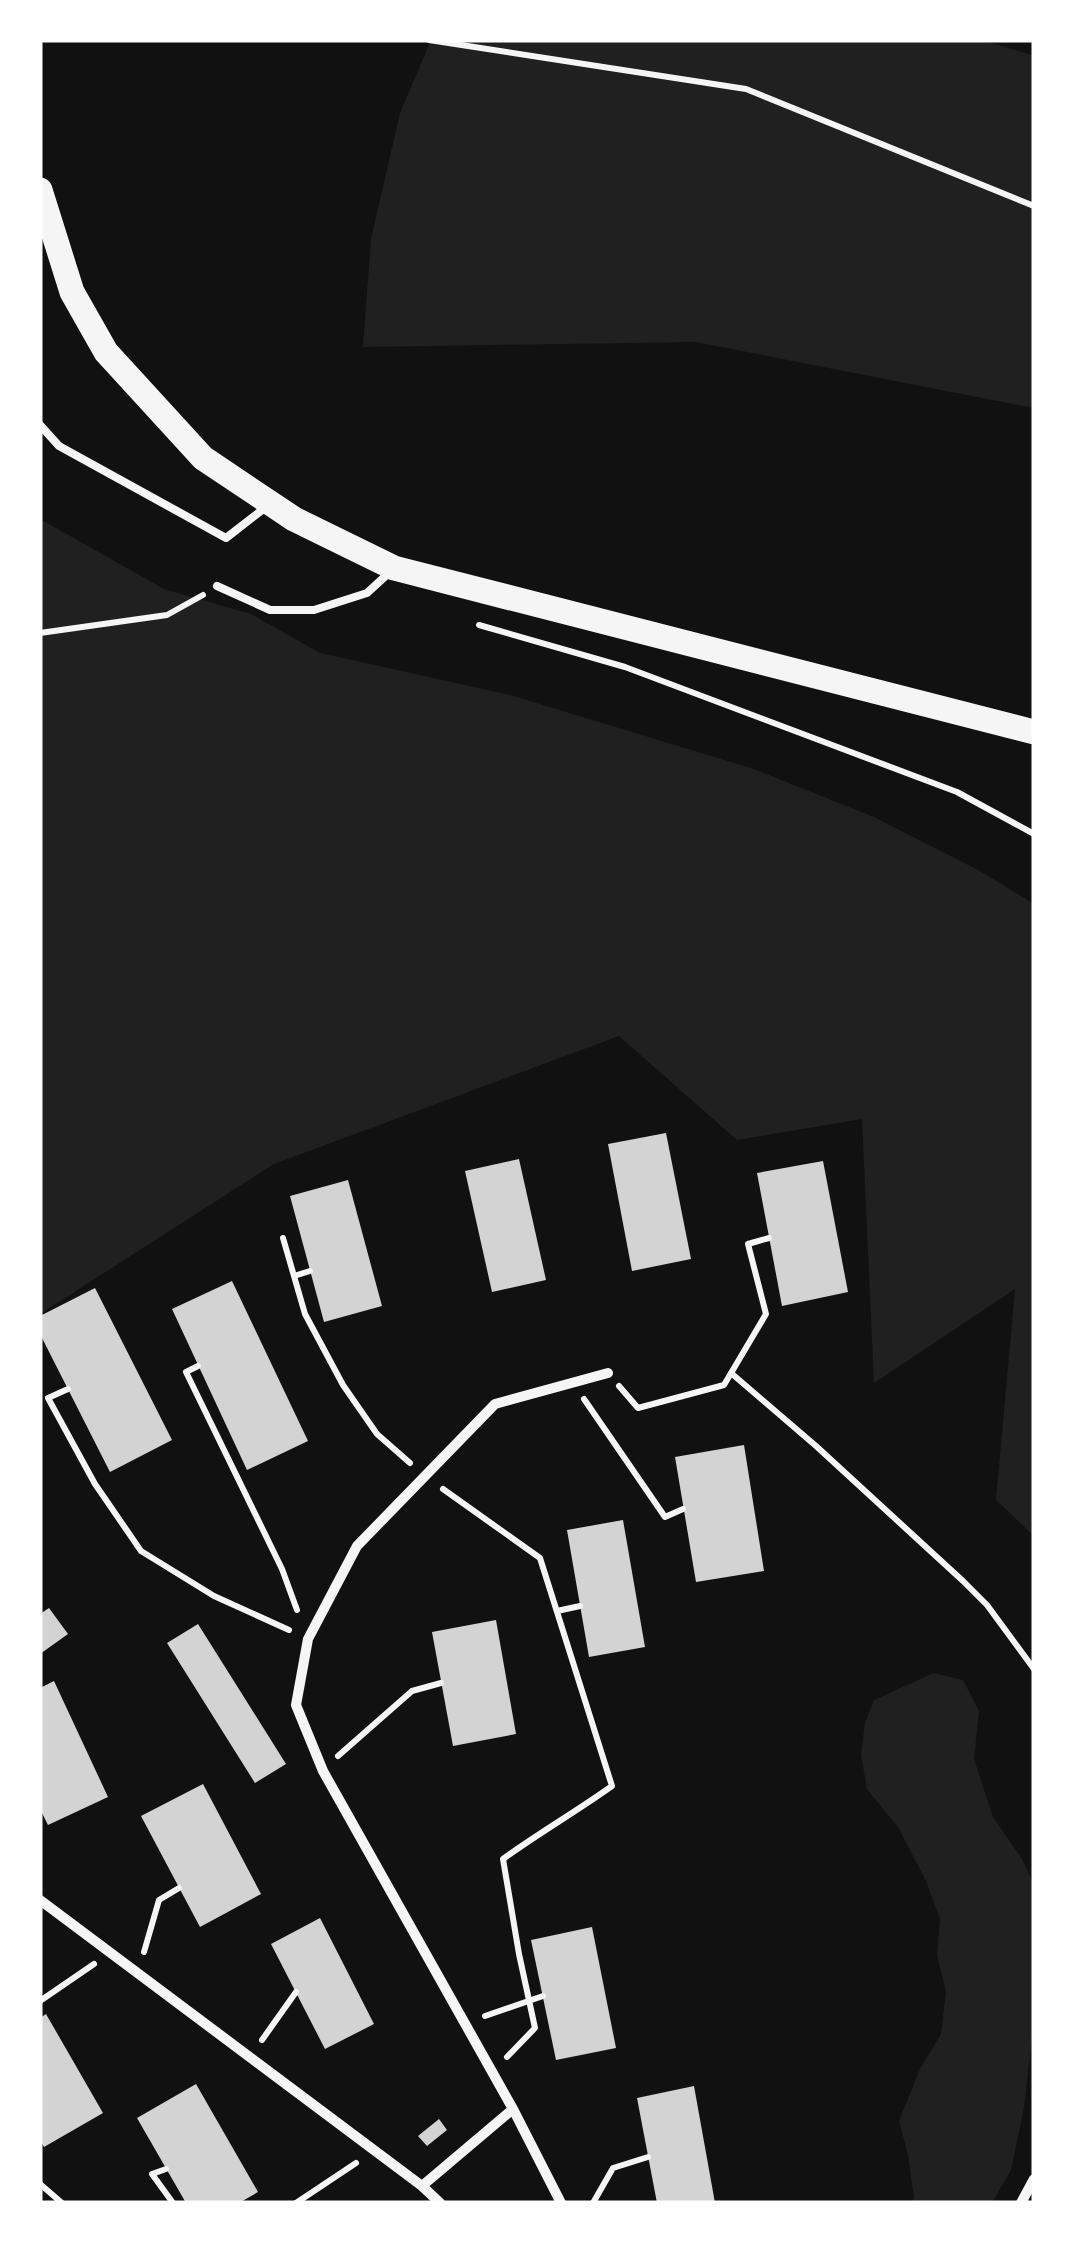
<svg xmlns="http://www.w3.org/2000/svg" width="1074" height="2243" viewBox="0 0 1074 2243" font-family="Karla,sans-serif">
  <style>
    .green { fill: #202020 }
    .building { fill: #d3d3d3 }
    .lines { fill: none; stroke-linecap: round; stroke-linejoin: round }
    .path { stroke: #f5f5f5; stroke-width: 6 }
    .service { stroke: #f5f5f5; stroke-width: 8 }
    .minor { stroke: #f5f5f5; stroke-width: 10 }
    .primary { stroke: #f5f5f5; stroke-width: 25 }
  </style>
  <rect width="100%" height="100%" fill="#111"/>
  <path class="green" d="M431,40H983L1034,56V408L696,342L363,347L371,239L400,113Z
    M40,519L164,589L251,614L320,653L510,695L754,769L874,817L980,871L1034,904V1536L996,1500L1015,1289L874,1383L862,1119L737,1140L619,1036L274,1164L40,1314Z
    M934,1673L963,1680L979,1711L974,1759L993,1817L1022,1859L1034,1885V2020L1024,2108L1011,2170L992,2203H911L914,2198L908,2155L899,2121L920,2069L941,2034L946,1991L937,1955L940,1919L926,1881L898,1827L867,1789L861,1755L865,1723L874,1700Z"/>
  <path class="building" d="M666,1133L691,1259L632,1271L608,1144Z
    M519,1159L546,1280L492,1292L465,1171Z
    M823,1161L848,1292L782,1306L757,1173Z
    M348,1180L382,1306L324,1322L290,1196Z
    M232,1281L308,1441L247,1470L172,1309Z
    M95,1288L172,1440L110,1472L40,1334V1316Z
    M744,1445L764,1571L696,1582L675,1457Z
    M623,1520L645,1647L589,1657L567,1530Z
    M49,1608L68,1634L40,1654V1614Z
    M496,1620L516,1734L453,1746L432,1632Z
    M198,1624L286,1764L255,1783L167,1643Z
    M54,1681L108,1797L48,1825L40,1809V1688Z
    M203,1784L261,1894L200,1927L141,1816Z
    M320,1918L374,2024L325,2049L271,1944Z
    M592,1927L616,2048L556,2060L531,1940Z
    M46,2014L103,2113L44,2147L40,2140V2018Z
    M196,2084L258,2192L239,2203H186L137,2118Z
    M694,2086L715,2203H657L637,2098Z
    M439,2119L447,2130L427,2146L418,2136Z"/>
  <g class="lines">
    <path class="path" d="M429,40L746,89L1034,206
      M479,625L625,667L957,792L1034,834
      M40,633L167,615L203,595
      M283,1238L305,1314L343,1385L377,1434L410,1463
      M294,1276L310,1271
      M198,1366L186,1372L282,1569L297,1610
      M731,1373L816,1446L963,1581L987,1605L1034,1669
      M619,1386L638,1408L724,1385L766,1314L748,1244L769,1238
      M68,1389L48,1398L95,1484L141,1551L214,1596L289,1630
      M584,1399L665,1517L683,1509
      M443,1489L540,1558L612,1786C577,1811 539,1833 503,1859L519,1954L535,2028L507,2057
      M557,1611L580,1606
      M338,1756L412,1691L441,1683
      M144,1952L159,1900L179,1888
      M40,2001L94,1964
      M485,2016L543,1996
      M262,2040L296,1992
      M166,2169L152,2174L173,2203
      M40,2184L62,2203
      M296,2203L356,2163
      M593,2203L613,2168L648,2157"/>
    <path class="service" d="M40,425L59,446L226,538L266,507
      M217,586L270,610H314L367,593L391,571"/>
    <path class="minor" d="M40,1900L422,2186L440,2203
      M422,2186L513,2109
      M561,2203L513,2109L323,1771L296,1705L308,1639L357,1546L495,1404L608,1373
      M1021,2203L1034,2179"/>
    <path class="primary" d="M40,190L72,292L106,352L203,458L294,519L394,568L1034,732"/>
  </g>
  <rect width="1074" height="2243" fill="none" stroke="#ffffff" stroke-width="85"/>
</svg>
